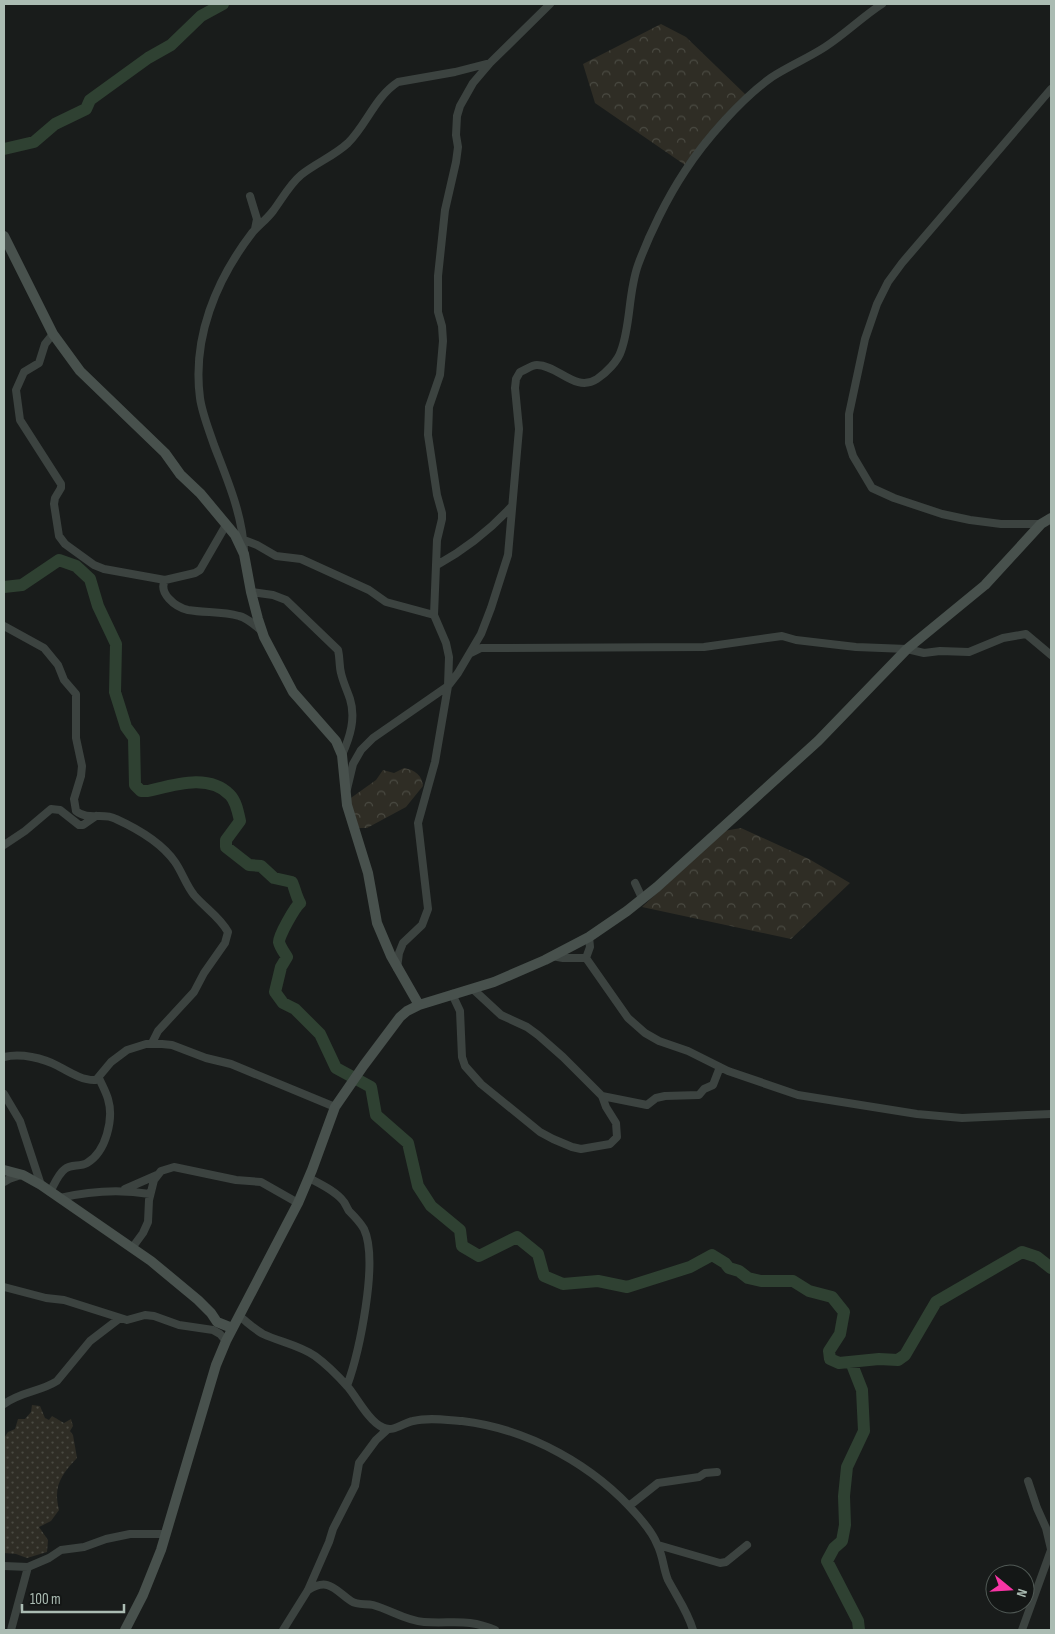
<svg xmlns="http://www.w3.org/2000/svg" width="1055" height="1634" viewBox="0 0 1055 1634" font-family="'Sofia Sans Condensed',sans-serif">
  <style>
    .grass { fill: url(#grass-dots) }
    .forest { fill: url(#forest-crowns) }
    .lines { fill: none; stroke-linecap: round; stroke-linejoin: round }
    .river { stroke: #2f4132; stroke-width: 12 }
    .street { stroke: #3c4340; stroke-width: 8 }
    .secondary { stroke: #48514d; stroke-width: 10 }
  </style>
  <defs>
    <pattern id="grass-dots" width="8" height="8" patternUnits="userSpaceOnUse" patternTransform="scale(1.25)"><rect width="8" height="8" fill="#2f2d25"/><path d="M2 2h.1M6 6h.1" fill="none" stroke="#4a4a42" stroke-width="1.8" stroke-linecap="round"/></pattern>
    <pattern id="forest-crowns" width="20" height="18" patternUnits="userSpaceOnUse" patternTransform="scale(1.25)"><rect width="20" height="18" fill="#2f2d25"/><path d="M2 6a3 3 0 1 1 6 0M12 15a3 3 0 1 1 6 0" fill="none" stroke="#4a4a42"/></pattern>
  </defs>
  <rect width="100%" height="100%" fill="#191c1b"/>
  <path class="grass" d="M32,1405L40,1406L45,1418L49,1420L52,1416L64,1423L71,1419L73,1426L70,1431L73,1435L77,1458C61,1475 53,1486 59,1510L51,1521L39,1527L48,1540L47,1552L27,1558L16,1554L4,1553V1438L8,1432L15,1429L18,1419H25L31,1412Z"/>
  <path class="forest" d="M661,24L686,37L746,95L713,128L685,165L595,103L583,64Z
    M404,768C415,770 422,775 423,786L406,807L367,828H359L348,800L376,780L383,770L394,773Z
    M741,828L809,859L850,883L791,939L642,907L724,831Z"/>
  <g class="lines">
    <path class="river" d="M4,149L34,142L55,124L86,109L90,100L148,58L171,45L201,16L223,4
      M4,587L22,585L59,560L76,566L90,579L98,606L116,644L115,692L126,727L134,738L135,785L141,791H148C174,785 209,773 230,795C236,801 238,812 240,821L226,840V847L249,865L261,866L274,878L292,882C295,889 296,896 300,903C295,907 278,937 279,942C280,947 284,952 287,957L281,967L275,992L283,1003L295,1009L320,1034L336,1068L371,1087L376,1115L408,1143L418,1186L431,1206L460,1230L462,1246L479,1256L517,1237L538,1254L544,1276L563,1284L598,1281L627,1287L690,1267L712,1255L725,1263L729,1268L739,1271L748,1278L761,1281H793L809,1291L832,1297L844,1312L840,1334L829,1351L830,1359L839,1363L879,1359L898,1360L905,1355L936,1302L1022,1252L1037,1257L1051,1268
      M851,1362L862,1390L864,1431L847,1467L844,1496L845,1525L842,1541L834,1548L827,1561L858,1621L859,1630"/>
    <path class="street" d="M250,196L257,219L255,229
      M53,334L45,344L39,363L24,372L16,390L20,420L61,484V488L55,498L54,504L59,536L65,544L94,565L104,569L165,580
      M1041,524H1001L970,520L942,514L894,498L872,488L853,456L849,443V414L865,339L877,304L888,282L902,263L1051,89
      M226,525L200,570L195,573L165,580C158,593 175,607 188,610C205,613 222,611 239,616C248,618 254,625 262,631
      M244,540L257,545L276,556L301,559L369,590L386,602L434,615
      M244,550C242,513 227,479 214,445C209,430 202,413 200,398C192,338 216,280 252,233C259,225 267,219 273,211C282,199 290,184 301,175C316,163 334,156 348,143C367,124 375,97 398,82L455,72L490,63L550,4
      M437,565C464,550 491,529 512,506
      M251,592L273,595L286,600L338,650C340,658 339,665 341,673C343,682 347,690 350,699C356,718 350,737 342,755
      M4,626L44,648L58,665L64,680L76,694V738L82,766L81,776L74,799L76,811C88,821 103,812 116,819C138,829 161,842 175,862C182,872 186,885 194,895C205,908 220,917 228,932L225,943L204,973L194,992L158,1031L152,1043
      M471,653L481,648H491L704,647L782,636L796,640L856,647L907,649L924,653L940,651L969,652L1003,638L1026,634L1051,655
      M347,789L353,764L361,750L373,738L448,686L449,657L446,643L434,615L437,540L442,519V513L437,495L428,435L429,407L440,375L443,341L442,326L438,312V276L445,210L456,162L458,147L456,135L457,116L460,106L473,83L490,63
      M4,845L25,831L51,809L60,810L79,825H83L96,816
      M635,883L642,898
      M589,937L590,947L586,958L628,1018L645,1033L659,1041L688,1051L728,1071L798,1095L917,1114L962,1118L1051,1114
      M552,956L563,958H586
      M397,968L399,953L403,943L422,925L428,909L418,823L435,762L448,686L458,673L481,634L491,608L508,555L519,429L515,388L516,379L520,372C526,370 531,365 537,365C558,365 575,393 597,379C606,373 618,361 621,351C631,324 628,293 638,265C649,235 667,198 685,171C705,140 742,98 772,77C789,66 808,58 825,47C845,34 862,17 882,4
      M452,994L460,1011L462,1057L465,1066L481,1084L540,1132L553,1139L572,1147L581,1149L610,1144L617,1137L616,1123L606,1107L602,1096L563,1057L538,1035L527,1027L501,1015L474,990
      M4,1057C21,1053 43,1058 58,1066C69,1072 83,1081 96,1080L111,1062L127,1050L146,1044H162L172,1045L206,1058L231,1064L335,1107
      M4,1094L20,1121L41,1185
      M602,1096L647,1105L656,1098L665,1096L699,1095L704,1089L713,1085L720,1067
      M309,1178C320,1184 336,1191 344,1202C346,1205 347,1208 349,1211C355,1217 360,1222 364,1229C379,1261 359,1353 347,1386
      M4,1182L9,1179L21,1175
      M125,1189L157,1175
      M50,1192C54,1185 58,1174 65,1169C71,1164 80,1167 87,1163C106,1152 114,1119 108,1099C106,1092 102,1085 99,1078
      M60,1198C90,1191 119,1189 150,1194
      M132,1248L143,1233L148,1222L149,1200L154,1180L161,1171L174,1167L236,1180L261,1182L298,1203
      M4,1287L46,1298L64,1300L127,1320L145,1315L154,1316L179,1325L213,1330L220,1334L226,1341
      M239,1316C246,1321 254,1329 263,1334C280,1342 299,1345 315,1356C326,1364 339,1377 348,1387C357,1398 369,1421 382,1427C394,1433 402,1423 413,1421C429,1417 446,1420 462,1421C529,1429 595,1466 638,1516C645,1524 653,1534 657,1544C663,1555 663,1568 668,1580C677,1597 688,1612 693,1630
      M4,1404C22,1391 40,1392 57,1381L90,1341L120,1318
      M1028,1481L1037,1508L1046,1528L1051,1549
      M629,1506L658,1483L699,1477L705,1473L717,1472
      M658,1545L720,1563L726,1562L747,1545
      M4,1566L28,1567L49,1558L61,1550L84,1547L106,1539L130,1534H166
      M308,1590C329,1577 335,1590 351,1601C358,1606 366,1603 373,1605C391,1610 406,1621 424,1622C452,1624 468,1618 495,1630
      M11,1630L28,1567
      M283,1630L308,1590L329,1542L333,1529L355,1486L359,1463L376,1440L388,1429
      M1022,1630L1051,1550"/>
    <path class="secondary" d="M4,236L53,334L80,371L165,453L180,474L200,493L235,535L244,554L251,592L258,619L264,637L293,692L336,741L342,755L347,805L368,873L377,923L391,956L419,1005
      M4,1170L23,1175L41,1185L151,1261L198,1300L211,1313L217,1322L232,1328
      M125,1630L143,1595L161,1550L216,1365L226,1341L298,1203L312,1170L335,1107L364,1065L400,1017L407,1011L419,1005L494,982L545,960L589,937L627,911L657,887L818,741L907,649L985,585L1041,524L1051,518"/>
  </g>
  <rect width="1055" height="1634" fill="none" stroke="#abbcb3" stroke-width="10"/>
  <g transform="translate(1010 1589) rotate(108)"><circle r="24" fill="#141716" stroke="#505955"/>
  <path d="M0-4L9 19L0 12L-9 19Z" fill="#f835a5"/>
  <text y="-8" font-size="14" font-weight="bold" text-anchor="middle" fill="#abbcb3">N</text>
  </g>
  <path d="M22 1604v8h102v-8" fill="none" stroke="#abbcb3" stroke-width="2.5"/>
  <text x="30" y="1604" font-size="15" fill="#abbcb3" stroke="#141716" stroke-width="4" paint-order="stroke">100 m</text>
</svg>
